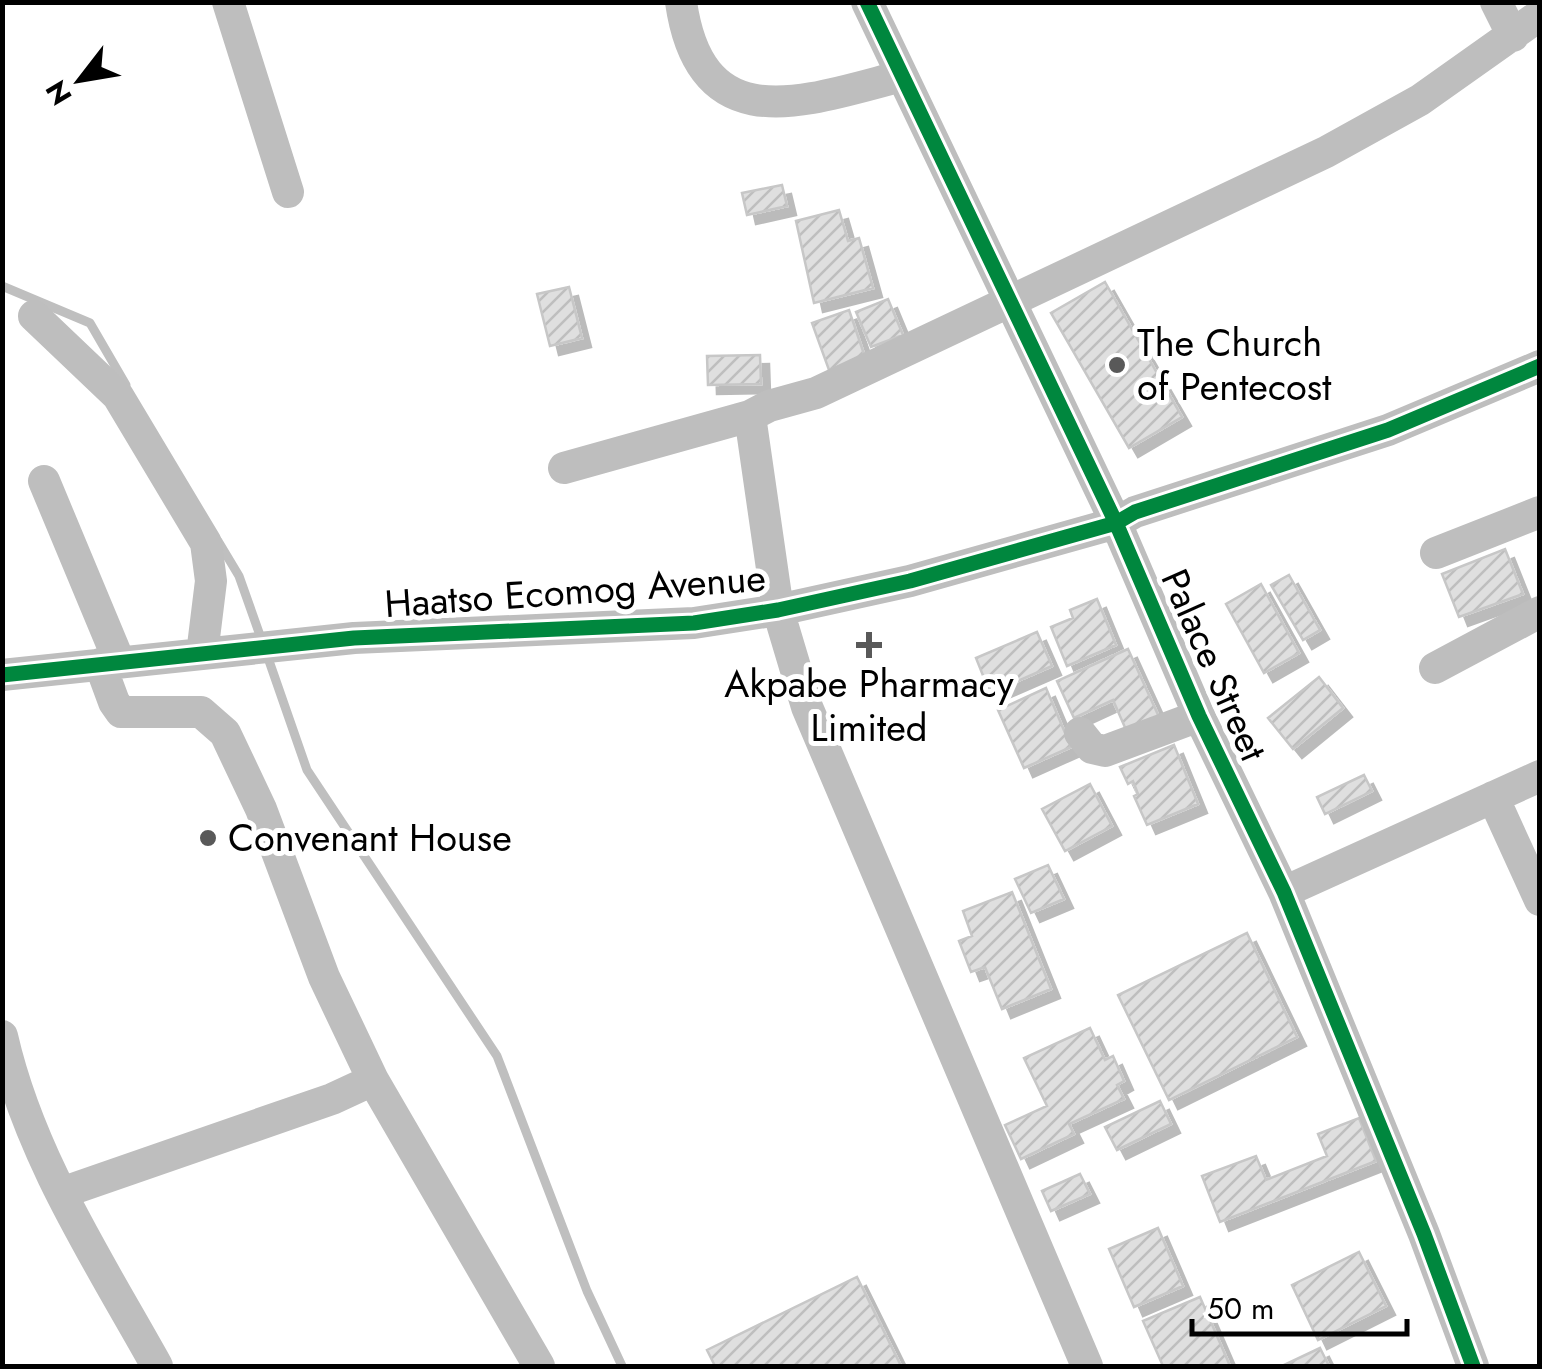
<svg xmlns="http://www.w3.org/2000/svg" width="1542" height="1369" viewBox="0 0 1542 1369" font-family="Jost,sans-serif">
  <style>
    .lines { fill: none; stroke-linecap: round; stroke-linejoin: round }
    .stream { stroke: #bfbfbf; stroke-width: 9 }
    .building { fill: url(#building-hatch); stroke: #c7c7c7; stroke-width: 2.5; filter: url(#shadow) }
    .minor { stroke: #bebebe; stroke-width: 32 }
    .cycleway-casing { stroke: #fff; stroke-width: 21 }
    .cycleway { stroke: #00873e; stroke-width: 15 }
    .poi-dot { fill: #595959; stroke: #fff; stroke-width: 4 }
    .labels { text-anchor: middle; stroke-width: 10; stroke-linejoin: round; paint-order: stroke }
    .poi-label { font-size: 38px; fill: #000; stroke: #fff; text-anchor: start }
    .street-label { font-size: 38px; fill: #000; stroke: #fff }
  </style>
  <defs>
    <pattern id="building-hatch" width="6" height="6" patternUnits="userSpaceOnUse" patternTransform="scale(2.5)"><rect width="6" height="6" fill="#dfdfdf"/><path d="M-1 1l2-2M0 6l6-6M5 7l2-2" fill="none" stroke="#bebebe"/></pattern>
    <filter id="shadow"><feDropShadow dx="9" dy="9" stdDeviation="0" flood-color="#0004"/></filter>
  </defs>
  <rect width="100%" height="100%" fill="#fff"/>
  <g class="lines">
    <path class="stream" d="M2,286L90,323L126,385
      M218,541L239,576L262,641
      M267,655L307,770L497,1056L587,1291L622,1366"/>
  </g>
  <path class="building" d="M782,185L787,206L747,215L742,193Z
    M839,210L848,241L859,238L873,288L814,303L796,221Z
    M1105,282L1182,417L1129,448L1051,313Z
    M569,287L582,338L550,346L537,294Z
    M888,299L903,335L871,347L856,312Z
    M849,310L865,357L829,370L812,323Z
    M760,355L761,384L708,385L707,356Z
    M1505,549L1523,594L1459,617L1442,574Z
    M1289,575L1320,630L1303,640L1271,585Z
    M1261,584L1299,653L1264,673L1226,604Z
    M1097,599L1116,645L1067,666L1051,627L1073,618L1070,610Z
    M1037,632L1052,666L990,693L976,658Z
    M1128,649L1159,717L1127,732L1113,700L1074,718L1057,681Z
    M1319,677L1343,708L1293,749L1268,718Z
    M1046,688L1071,747L1024,768L998,710Z
    M1174,745L1198,804L1147,825L1134,796L1138,794L1133,781L1128,784L1120,767Z
    M1364,775L1372,791L1325,814L1317,797Z
    M1090,784L1112,826L1065,851L1042,809Z
    M1048,865L1064,899L1031,913L1015,879Z
    M1012,892L1051,989L1002,1009L985,967L971,972L959,941L972,936L963,911Z
    M1247,933L1297,1037L1169,1100L1118,995Z
    M1090,1028L1105,1060L1113,1056L1124,1081L1117,1085L1124,1099L1069,1124L1074,1134L1021,1159L1005,1125L1047,1106L1024,1058Z
    M1160,1101L1171,1124L1117,1150L1105,1127Z
    M1359,1118L1376,1161L1220,1222L1202,1176L1256,1156L1266,1180L1327,1156L1318,1134Z
    M1080,1174L1090,1194L1051,1211L1042,1191Z
    M1158,1228L1183,1286L1134,1307L1109,1249Z
    M1359,1252L1386,1306L1318,1340L1292,1285Z
    M857,1277L901,1366H715L707,1350Z
    M1200,1297L1230,1366H1163L1143,1321Z
    M1320,1348L1329,1366H1282Z"/>
  <g class="lines">
    <path class="minor" d="M228,2L288,192
      M681,2C701,142 805,101 902,76
      M867,2L1116,523L1199,716L1284,892L1424,1234L1473,1366
      M1496,2L1513,36
      M34,316L118,396L206,543L211,581L202,654
      M750,416L778,610L807,707L1087,1366
      M564,468L750,416L769,406L816,393L1326,152L1420,100L1540,15
      M44,481L119,661
      M1436,553L1540,512
      M100,664L114,702L121,712H201L225,733L261,809L324,977L373,1080
      M1435,668L1540,612
      M2,675L354,638L694,623L778,610L910,581L1116,523L1135,512L1388,430L1540,366
      M1080,733L1092,748L1105,751L1199,716
      M1493,797L1540,900
      M1284,892L1540,776
      M2,1036C29,1155 98,1260 157,1366
      M61,1193L332,1099L373,1080L539,1366"/>
    <defs>
      <path id="cycleway" d="M867,2L1116,523L1199,716L1284,892L1424,1234L1473,1366
        M2,675L354,638L694,623L778,610L910,581L1116,523L1135,512L1388,430L1540,366"/>
    </defs>
    <use href="#cycleway" class="cycleway-casing"/>
    <use href="#cycleway" class="cycleway"/>
  </g>
  <g class="poi-dot">
    <circle cx="1117" cy="365" r="10"/>
    <path d="M864 630h10v10h10v10h-10v10h-10v-10h-10v-10h10z"/>
    <circle cx="208" cy="838" r="10"/>
  </g>
  <g class="labels">
    <g class="poi-label">
      <text x="1137" y="356">The Church<tspan x="1137" dy="44">of Pentecost</tspan></text>
      <text x="869" y="697" text-anchor="middle">Akpabe Pharmacy<tspan x="869" dy="44">Limited</tspan></text>
      <text x="228" y="851">Convenant House</text>
    </g>
    <g class="street-label">
      <text transform="translate(575 591) rotate(-4)" y="13">Haatso Ecomog Avenue</text>
      <text transform="translate(1214 665) rotate(66)" y="13">Palace Street</text>
    </g>
  </g>
  <rect width="1542" height="1369" fill="none" stroke="#000000" stroke-width="10"/>
  <g transform="translate(80 80) rotate(239)" stroke="#ffffff" stroke-width="8" paint-order="stroke">
  <path d="M0-8L18 38L0 25L-18 38Z" fill="#000000"/>
  <text y="-15" font-size="28" font-weight="bold" text-anchor="middle" fill="#000000">N</text>
  </g>
  <path d="M1192 1319v15h215v-15" fill="none" stroke="#000000" stroke-width="5"/>
  <text x="1207" y="1319" font-size="30" fill="#000000" stroke="#ffffff" stroke-width="8" paint-order="stroke">50 m</text>
</svg>
